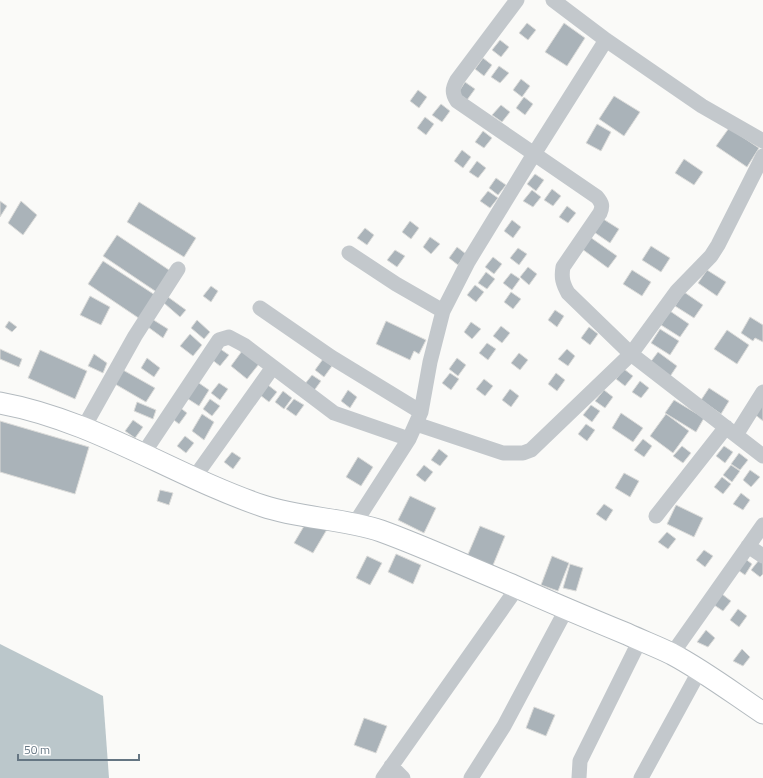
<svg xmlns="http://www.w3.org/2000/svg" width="763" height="778" viewBox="0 0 763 778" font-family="'Titillium Web',sans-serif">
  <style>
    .water { fill: #bbc7cb }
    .building { fill: #aab3b9; stroke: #dcdcda }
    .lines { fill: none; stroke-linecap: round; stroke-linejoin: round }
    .secondary-casing { stroke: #b3babf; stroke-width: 23 }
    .minor { stroke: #c3c8cc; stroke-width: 15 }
    .secondary { stroke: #fff; stroke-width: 21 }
  </style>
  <rect width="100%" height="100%" fill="#fafaf8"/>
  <path class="water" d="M0,644L103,696L109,778H0Z"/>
  <path class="building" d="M527,23L536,30L528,40L519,33Z
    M564,23L585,38L567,66L545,52Z
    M500,40L509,47L501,57L492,50Z
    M483,58L492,65L484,76L475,69Z
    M499,66L509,73L500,83L491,77Z
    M521,79L530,86L522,97L513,90Z
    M465,82L475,89L467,100L458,93Z
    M418,90L427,97L419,108L410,101Z
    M614,96L640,112L624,136L599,119Z
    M524,97L533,104L525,115L516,108Z
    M441,104L450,111L442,122L432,115Z
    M501,105L510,112L502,122L492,115Z
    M425,117L434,124L426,135L417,128Z
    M597,124L611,132L601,151L586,143Z
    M729,128L759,148L747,167L716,146Z
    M483,131L492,138L484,148L475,142Z
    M462,150L471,157L463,168L454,161Z
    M684,159L703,172L694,185L675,173Z
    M477,161L486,168L478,178L469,172Z
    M535,174L544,180L536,191L527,184Z
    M496,178L506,185L498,195L489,188Z
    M552,189L561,196L553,206L544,200Z
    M532,190L541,197L533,207L523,201Z
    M488,191L498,198L490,208L480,201Z
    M0,201L7,206L0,217Z
    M21,201L37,215L23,235L8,223Z
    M139,202L196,238L184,257L127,222Z
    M567,206L576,213L568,223L559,217Z
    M600,217L619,229L610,243L591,230Z
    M512,220L521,227L513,238L504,231Z
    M410,221L419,228L411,239L402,232Z
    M365,228L374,235L367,245L357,238Z
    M117,235L172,272L158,293L103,256Z
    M430,237L440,244L431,254L423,247Z
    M590,237L617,256L608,268L582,249Z
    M651,246L670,258L661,272L642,260Z
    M457,247L466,254L458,265L449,258Z
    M518,248L527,254L519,265L510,258Z
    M395,250L405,256L397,267L387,260Z
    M493,257L502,264L494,274L485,267Z
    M103,261L155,295L140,319L88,284Z
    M528,267L537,274L529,285L520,277Z
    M632,270L651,282L642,296L623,284Z
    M707,270L726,282L717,296L698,283Z
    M486,272L495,279L487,289L478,283Z
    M511,273L520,279L512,290L503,283Z
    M475,285L484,292L476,302L467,295Z
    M211,286L218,291L211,302L203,296Z
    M511,292L521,299L513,309L504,302Z
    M684,292L703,305L694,318L675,306Z
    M90,296L110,307L101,325L80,315Z
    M168,297L186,310L180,317L164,303Z
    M555,310L564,316L557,327L548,320Z
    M670,311L689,324L680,337L661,325Z
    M750,317L763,325V342L755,338L753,341L741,333Z
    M152,319L168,329L163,338L148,327Z
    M197,320L210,332L204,339L191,328Z
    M9,321L17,327L12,332L5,327Z
    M386,321L426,340L419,354L414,351L410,360L376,344Z
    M471,322L481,329L472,339L464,332Z
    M501,326L510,333L502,343L493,336Z
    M589,327L598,334L590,345L581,338Z
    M660,329L679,341L670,355L651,343Z
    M727,330L749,345L737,364L714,349Z
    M190,334L202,345L193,356L180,346Z
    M487,343L496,349L488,360L479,353Z
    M219,348L229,355L220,366L211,359Z
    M0,349L22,359L19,367L0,359Z
    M567,349L575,356L568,366L558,359Z
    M40,350L87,371L75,399L28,378Z
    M242,351L259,364L247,379L231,366Z
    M658,352L677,366L669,378L649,364Z
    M519,353L528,360L520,370L511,363Z
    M94,354L107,363L103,373L88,366Z
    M147,358L160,368L154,377L141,368Z
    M457,358L466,365L458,376L449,369Z
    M323,359L332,366L324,377L315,370Z
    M624,369L633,376L625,386L616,379Z
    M123,370L155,388L146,402L115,384Z
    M450,373L459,379L451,390L442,383Z
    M556,373L565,380L557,391L548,384Z
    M312,375L321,381L313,392L304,385Z
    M484,379L493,386L485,396L476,389Z
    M196,381L209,390L199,406L185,397Z
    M640,381L649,388L641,398L632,392Z
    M219,383L228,389L220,400L211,393Z
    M268,385L277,392L269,402L260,395Z
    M709,388L729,401L721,414L701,400Z
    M510,389L519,396L511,407L502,400Z
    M348,390L357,397L350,408L341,401Z
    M604,390L613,397L605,408L595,401Z
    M283,391L292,398L284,409L275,402Z
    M210,399L220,406L212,416L203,409Z
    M294,399L304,405L296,416L286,409Z
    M674,400L704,418L696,432L665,413Z
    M137,402L156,410L153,419L134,411Z
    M763,404V421L753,413Z
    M591,405L600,411L592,422L583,415Z
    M178,406L187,413L179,424L170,417Z
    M621,413L643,428L633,442L612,428Z
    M202,414L214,422L204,440L192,431Z
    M666,414L689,431L673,453L650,436Z
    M133,420L143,427L135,438L125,431Z
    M0,421L89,447L75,494L0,472Z
    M586,424L595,430L587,441L578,434Z
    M185,436L194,443L186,453L177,446Z
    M643,439L652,446L644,457L634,450Z
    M682,446L691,453L683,463L673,456Z
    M724,446L733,452L725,463L716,456Z
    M439,449L448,456L440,466L431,460Z
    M232,452L241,458L233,469L224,462Z
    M739,453L748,460L740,470L731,464Z
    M358,457L373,467L361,486L346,477Z
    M424,465L433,472L425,482L416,475Z
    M731,465L740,471L732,482L723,475Z
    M750,470L760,477L751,487L743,480Z
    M624,473L639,481L630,497L615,488Z
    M722,477L731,484L723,494L714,487Z
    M160,490L173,493L169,505L157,501Z
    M741,493L750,500L743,510L733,504Z
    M410,496L436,508L424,533L398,520Z
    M604,504L613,510L606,521L596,514Z
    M676,505L703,518L694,537L667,524Z
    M310,516L329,526L313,553L294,543Z
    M480,526L505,536L491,570L466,559Z
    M667,532L676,539L668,549L658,542Z
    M704,550L713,556L705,567L696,560Z
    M396,554L421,565L413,584L388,572Z
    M367,556L382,563L370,585L356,578Z
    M552,556L569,563L558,591L541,585Z
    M743,557L752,564L745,575L735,568Z
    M759,560L763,563V574L760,577L751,570Z
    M570,564L583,568L576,591L563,588Z
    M722,594L731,601L723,611L714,605Z
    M738,609L747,616L739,627L730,620Z
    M706,630L715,638L708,647L697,642Z
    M742,649L750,657L743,666L733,661Z
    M534,707L555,715L546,736L526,728Z
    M364,718L387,726L376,753L354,745Z"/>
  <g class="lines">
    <defs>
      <path id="secondary" d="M0,403C94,420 174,476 263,506C301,519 343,518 381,531C425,547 468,567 512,585C550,602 588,618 627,634C642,641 658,647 672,654C704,671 733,693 763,713"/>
    </defs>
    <use href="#secondary" class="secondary-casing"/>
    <path class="minor" d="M517,0L457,80C452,89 452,93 457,101L597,197C602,203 603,206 600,213L563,267C561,278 563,284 568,293L631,354L763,456
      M553,0L606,40L702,106L763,141
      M349,253L396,284L443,311
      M260,308L331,357L421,412
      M416,424L503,453H523L531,450L631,354L677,291L711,256L718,245L763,156
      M84,427L135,336L178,269
      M736,435L763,392
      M143,454L219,340L229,337L244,345L334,413L409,439
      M194,478L273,367
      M656,516L726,427
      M355,523L409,439L421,412L430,362L443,311L468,262L534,154L606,40
      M748,546L763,556
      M672,654L763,525
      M391,766L403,778
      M383,778L517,588
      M471,778L504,726L567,608
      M579,778L580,761L640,640
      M641,778L700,670"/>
    <use href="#secondary" class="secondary"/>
  </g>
  <path d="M18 754v6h121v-6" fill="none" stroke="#657683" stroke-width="2"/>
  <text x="24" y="754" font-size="12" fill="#657683" stroke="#ffffff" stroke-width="3" paint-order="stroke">50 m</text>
</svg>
